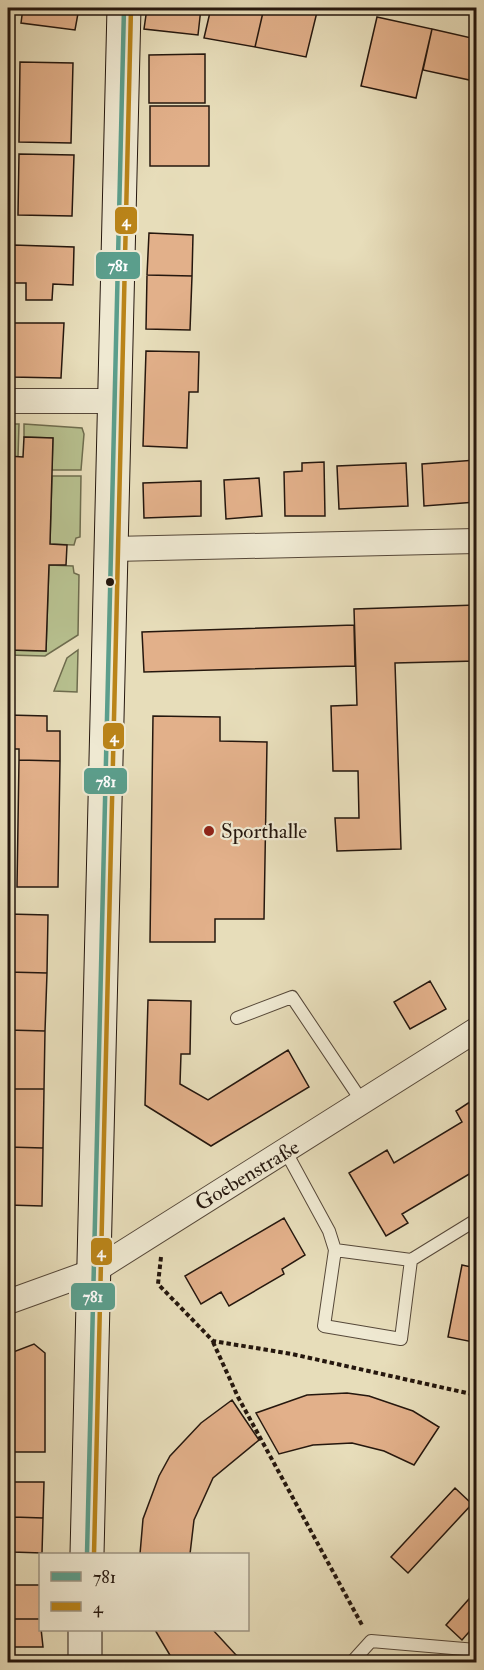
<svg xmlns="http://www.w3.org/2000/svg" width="484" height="1670" viewBox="0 0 484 1670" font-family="'IM FELL Double Pica',serif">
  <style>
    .green { fill: #b7c08f; stroke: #6e6c4e; stroke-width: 1.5 }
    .building { fill: #e2b08a; stroke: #25170e; stroke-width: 1.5 }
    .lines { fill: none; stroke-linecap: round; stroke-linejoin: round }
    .lane-casing { stroke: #564839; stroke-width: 14 }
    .street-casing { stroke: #564839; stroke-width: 26 }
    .secondary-casing { stroke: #25170e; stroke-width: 35 }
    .path { stroke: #25170e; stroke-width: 4; stroke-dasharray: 4.5 3; stroke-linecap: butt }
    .lane { stroke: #efe9d2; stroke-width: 12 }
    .street { stroke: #efe9d2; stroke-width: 24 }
    .secondary { stroke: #efe9d2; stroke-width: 33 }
    .bus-1-casing { stroke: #efe9d2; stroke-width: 9 }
    .bus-2-casing { stroke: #efe9d2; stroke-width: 9 }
    .bus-1 { stroke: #5b9e8c; stroke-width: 4.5 }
    .bus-2 { stroke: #ba8419; stroke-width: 4.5 }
    .bus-dot { fill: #25170e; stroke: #efe9d2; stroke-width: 2 }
    .poi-dot { fill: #8f2418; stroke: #efe9d2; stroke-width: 2 }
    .labels { text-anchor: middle; stroke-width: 4.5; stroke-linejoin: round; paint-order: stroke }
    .poi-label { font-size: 21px; fill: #25170e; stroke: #efe9d2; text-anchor: start }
    .street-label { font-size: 21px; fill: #25170e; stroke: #efe9d2 }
    .line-badge { stroke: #efe9d2; stroke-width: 2 }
    .badge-label { font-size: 16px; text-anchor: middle; font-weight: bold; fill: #fff }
  </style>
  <rect width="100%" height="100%" fill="#e7ddba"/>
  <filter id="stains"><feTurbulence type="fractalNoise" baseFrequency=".00333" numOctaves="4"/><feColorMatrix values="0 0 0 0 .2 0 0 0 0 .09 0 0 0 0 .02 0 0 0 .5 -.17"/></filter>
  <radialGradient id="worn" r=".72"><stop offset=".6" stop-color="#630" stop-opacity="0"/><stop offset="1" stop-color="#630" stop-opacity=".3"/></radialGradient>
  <path class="green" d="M8,424H19L18,457L8,456Z
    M24,424L82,428L84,434L81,470H52L53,438L24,437Z
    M52,476H81L80,537L76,538L74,545L50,544Z
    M49,565L73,566L74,573L79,575L78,635L45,656L8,655V650L46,651Z
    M78,650L77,692L54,691L67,658Z"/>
  <path class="building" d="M23,8H79L75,30L21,23Z
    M147,8H201L198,35L144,29Z
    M211,8H264L255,47L204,38Z
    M264,8H318L306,57L255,47Z
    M377,17L432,29L416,98L361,86Z
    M432,29L476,39L474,81L423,70Z
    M205,54V103H149V55Z
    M20,62L73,63L71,143L19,142Z
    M150,106H209V166H150Z
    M19,154L74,155L72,216L18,215Z
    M149,233L193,235L192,276L147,275Z
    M13,245L74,247L73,285L53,284L52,300H26V283H12Z
    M147,275L192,276L190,330L146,329Z
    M13,323H64L61,378L11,377Z
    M146,351L199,352L198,392H189L187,448L143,446Z
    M24,437L53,438L50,544L67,545L66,565H49L46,651L8,650V456L23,457Z
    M476,460V502L424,506L422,464Z
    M324,462L325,516H285L284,472L302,471V463Z
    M406,463L408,506L339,509L337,466Z
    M259,478L262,516L226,519L224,480Z
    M201,481V516L144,518L143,483Z
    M476,605V661L395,663L401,849L337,851L335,818H359L358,771H333L331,706L357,705L354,609Z
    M354,625L355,666L144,672L142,632Z
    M8,715L47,716V731H60V761L19,760V749H8Z
    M153,716L220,717V741L267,742L264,919H215V942H150Z
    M19,760L60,761L58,887H17Z
    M8,914L48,915L47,973L8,972Z
    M8,972L47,973L45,1031L8,1030Z
    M430,981L446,1009L410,1029L394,1002Z
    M148,1000L191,1001L190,1054H181L180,1084L208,1100L288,1050L309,1087L211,1146L145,1105Z
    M8,1030L45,1031L44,1089H8Z
    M8,1089H44L43,1148L8,1147Z
    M476,1098V1170L402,1214L408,1223L386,1236L349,1173L387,1150L394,1163L462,1122L456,1111Z
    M8,1147L43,1148L42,1206L8,1205Z
    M284,1218L305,1255L282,1269L284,1274L229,1306L221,1292L201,1304L185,1276Z
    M462,1265L476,1268V1332L473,1342L448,1337Z
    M34,1344L45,1353V1452H8L10,1392L8,1393V1354Z
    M347,1393L369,1396L413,1411L439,1427L414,1465L384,1451L352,1443L313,1445L279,1454L256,1413L307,1395Z
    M232,1400L259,1440L213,1478L194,1520L190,1554H140L143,1519L159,1476L170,1456L201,1423Z
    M14,1482H44L43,1518L13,1517Z
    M455,1488L472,1504L408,1573L391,1557Z
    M8,1504L14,1505L13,1517H8Z
    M13,1517L43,1518L42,1553L12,1552Z
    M10,1585H40V1619H11Z
    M476,1591V1624L462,1640L446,1625Z
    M11,1619H40L43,1647H11Z
    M155,1630H213L236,1655L247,1662H174Z"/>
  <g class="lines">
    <defs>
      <path id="lane" d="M237,1018L292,997L363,1103
        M286,1152L329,1231L335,1250L324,1326L401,1339L411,1260L335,1250
        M411,1260L476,1220
        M352,1662L371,1641L476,1650"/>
      <path id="street" d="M8,401H114
        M113,549L476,541
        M8,1302L94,1271L476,1030"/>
      <path id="secondary" d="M87,1554L124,8
        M85,1662V1630"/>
    </defs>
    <use href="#lane" class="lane-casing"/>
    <use href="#street" class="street-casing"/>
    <use href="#secondary" class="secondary-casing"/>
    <path class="path" d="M161,1257L158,1284L213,1341L292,1354L476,1395
      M213,1342L238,1397L362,1625"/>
    <use href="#lane" class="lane"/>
    <use href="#street" class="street"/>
    <use href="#secondary" class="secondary"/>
    <defs>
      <path id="bus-1" d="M87,1554L124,8"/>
      <path id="bus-2" d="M94,1554L131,8"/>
    </defs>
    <use href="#bus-1" class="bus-1-casing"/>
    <use href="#bus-2" class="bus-2-casing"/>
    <use href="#bus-1" class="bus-1"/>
    <use href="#bus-2" class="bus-2"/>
  </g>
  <circle class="bus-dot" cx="110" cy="582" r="5"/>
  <circle class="poi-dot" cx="209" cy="831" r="6"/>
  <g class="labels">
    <g class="poi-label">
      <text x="221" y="838">Sporthalle</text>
    </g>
    <g class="street-label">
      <text transform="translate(247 1175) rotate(-31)" y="7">Goebenstraße</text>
    </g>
  </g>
  <g class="line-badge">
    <rect x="114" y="206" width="24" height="29" rx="6" fill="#ba8419"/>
    <rect x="95" y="251" width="46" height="29" rx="6" fill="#5b9e8c"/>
    <rect x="102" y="722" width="23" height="28" rx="6" fill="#ba8419"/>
    <rect x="83" y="767" width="45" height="28" rx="6" fill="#5b9e8c"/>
    <rect x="90" y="1237" width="23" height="29" rx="6" fill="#ba8419"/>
    <rect x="70" y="1282" width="46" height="29" rx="6" fill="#5b9e8c"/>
  </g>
  <g class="badge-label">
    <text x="126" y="226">4</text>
    <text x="118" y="271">781</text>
    <text x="114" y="742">4</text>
    <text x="106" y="787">781</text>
    <text x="101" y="1257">4</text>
    <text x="93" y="1302">781</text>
  </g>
  <rect width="484" height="1670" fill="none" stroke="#e7ddba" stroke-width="30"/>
  <rect x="9" y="9" width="466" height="1652" fill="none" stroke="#25170e" stroke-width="3"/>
  <rect x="15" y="15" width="454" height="1640" fill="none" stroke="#25170e" stroke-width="1.5"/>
  <rect x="39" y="1553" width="210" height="78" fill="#efe9d2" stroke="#9e9584" stroke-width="1.5"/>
  <rect x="51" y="1572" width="30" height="9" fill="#5b9e8c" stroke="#9e9584" stroke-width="1.5"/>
  <text x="93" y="1583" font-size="18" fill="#25170e">781</text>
  <rect x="51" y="1602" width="30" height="9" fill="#ba8419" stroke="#9e9584" stroke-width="1.5"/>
  <text x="93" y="1613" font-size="18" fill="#25170e">4</text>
  <rect width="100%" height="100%" filter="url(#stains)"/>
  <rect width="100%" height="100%" fill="url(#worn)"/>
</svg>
